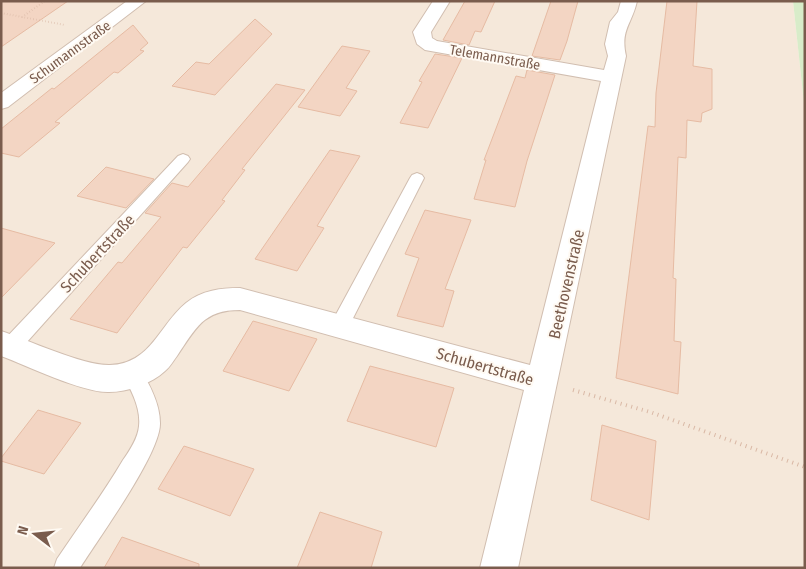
<svg xmlns="http://www.w3.org/2000/svg" width="806" height="569" viewBox="0 0 806 569" font-family="'Fira Sans Condensed',sans-serif">
  <style>
    .residential { fill: #f5e8da }
    .green { fill: #d8ecc9 }
    .building { fill: #f3d5c3; stroke: #e6bba3 }
    .lines { fill: none; stroke-linecap: round; stroke-linejoin: round }
    .lane-casing { stroke: #d1beb0; stroke-width: 2 }
    .street-casing { stroke: #d1beb0; stroke-width: 2 }
    .path-far1 { stroke: #d9b8a5; stroke-width: 2; stroke-dasharray: 0.5 2.5; stroke-linecap: butt }
    .path { stroke: #d9b8a5; stroke-width: 4; stroke-dasharray: 1 4.5; stroke-linecap: butt }
    .lane { fill: #fff; fill-rule: evenodd }
    .street { fill: #fff; fill-rule: evenodd }
    .labels { text-anchor: middle; stroke-width: 4; stroke-linejoin: round; paint-order: stroke }
    .far-street-label { font-size: 14px; fill: #7a5c4d; stroke: #fffaf3 }
    .street-label { font-size: 16px; fill: #7a5c4d; stroke: #fffaf3 }
  </style>
  <rect width="100%" height="100%" fill="#fdf6ec"/>
  <path class="residential" d="M1,1H793L805,113V568H1Z"/>
  <path class="green" d="M793,1H805V113Z"/>
  <path class="building" d="M1,1H68L1,47Z
    M465,1H495L481,32L475,31L469,45L443,40Z
    M551,1H578L567,41L560,60L532,56Z
    M667,1H697L693,66L712,69V109L702,113L701,122L687,120L686,158L678,157L673,278L676,279L674,341L681,342L678,394L616,378L648,126L655,127L656,93Z
    M255,19L272,34L215,95L172,86L196,62L209,64Z
    M133,25L148,43L140,50L144,51L118,73L114,72L55,122L60,123L19,157L1,153V129L52,88L54,89Z
    M342,46L370,51L346,88L357,91L340,116L298,107Z
    M435,54L462,58L428,128L400,123L422,82L419,81Z
    M527,70L555,75L527,161L515,207L474,199L486,160H484L516,76L525,78Z
    M276,84L305,90L242,169L245,170L222,200L225,201L187,248L183,247L117,333L70,319L118,262L122,263L161,217L145,213L172,183L188,187Z
    M330,150L360,156L317,226L324,228L297,271L255,259Z
    M106,167L154,179L126,208L77,196Z
    M425,210L471,220L445,289L454,291L443,327L397,316L419,258L405,254Z
    M1,228L55,243L1,298Z
    M253,321L317,339L289,391L223,371Z
    M370,366L454,388L436,447L347,421Z
    M38,410L81,423L44,474L1,461V458Z
    M602,425L656,441L649,520L591,500Z
    M184,446L254,469L230,516L158,489Z
    M320,512L382,532L371,568H297Z
    M122,537L199,564V568H104Z"/>
  <g class="lines">
    <defs>
      <path id="lane" d="M183,154L188,156L190,159L188,162L18,352L11,354L4,352L2,346L4,340L178,156Z
        M417,173L422,175L424,178L347,330L340,332L333,330L331,325L333,320L410,178L412,175Z
        M133,367L140,369C150,385 160,404 160,423C161,453 98,539 80,568H54L57,559C79,526 103,494 123,460C130,450 138,438 139,426C141,408 131,390 123,375L126,369Z"/>
      <path id="street" d="M127,1H146L8,107L1,109V93Z
        M433,1H450L431,32L432,38L437,41L604,70L608,56L605,44L610,22L618,12L621,1H637C632,24 620,30 626,56L518,568H480L524,390L240,310C203,310 196,328 177,356C173,361 170,367 165,371C151,384 128,392 109,392C83,393 28,366 1,356V331C28,340 84,366 110,365C151,364 159,325 186,303C202,290 221,288 240,288L530,365L601,81L425,50L417,44L413,32Z"/>
    </defs>
    <use href="#lane" class="lane-casing"/>
    <use href="#street" class="street-casing"/>
    <path class="path-far1" d="M1,13L65,25
      M22,17L45,1"/>
    <path class="path" d="M573,390L650,412L805,467"/>
    <use href="#lane" class="lane"/>
    <use href="#street" class="street"/>
  </g>
  <g class="labels">
    <g class="far-street-label">
      <text transform="translate(70 52) rotate(-36)" y="5">Schumannstraße</text>
      <text transform="translate(495 57) rotate(10)" y="5">Telemannstraße</text>
    </g>
    <g class="street-label">
      <text transform="translate(97 253) rotate(-47)" y="6">Schubertstraße</text>
      <text transform="translate(566 284) rotate(-77)" y="6">Beethovenstraße</text>
      <text transform="translate(485 366) rotate(16)" y="6">Schubertstraße</text>
    </g>
  </g>
  <rect width="806" height="569" fill="none" stroke="#7a5c4d" stroke-width="5"/>
  <g transform="translate(35 534) rotate(286)" stroke="#fffaf3" stroke-width="4" paint-order="stroke">
  <path d="M0-4L9 19L0 12L-9 19Z" fill="#7a5c4d"/>
  <text y="-8" font-size="14" font-weight="bold" text-anchor="middle" fill="#7a5c4d">N</text>
  </g>
</svg>
